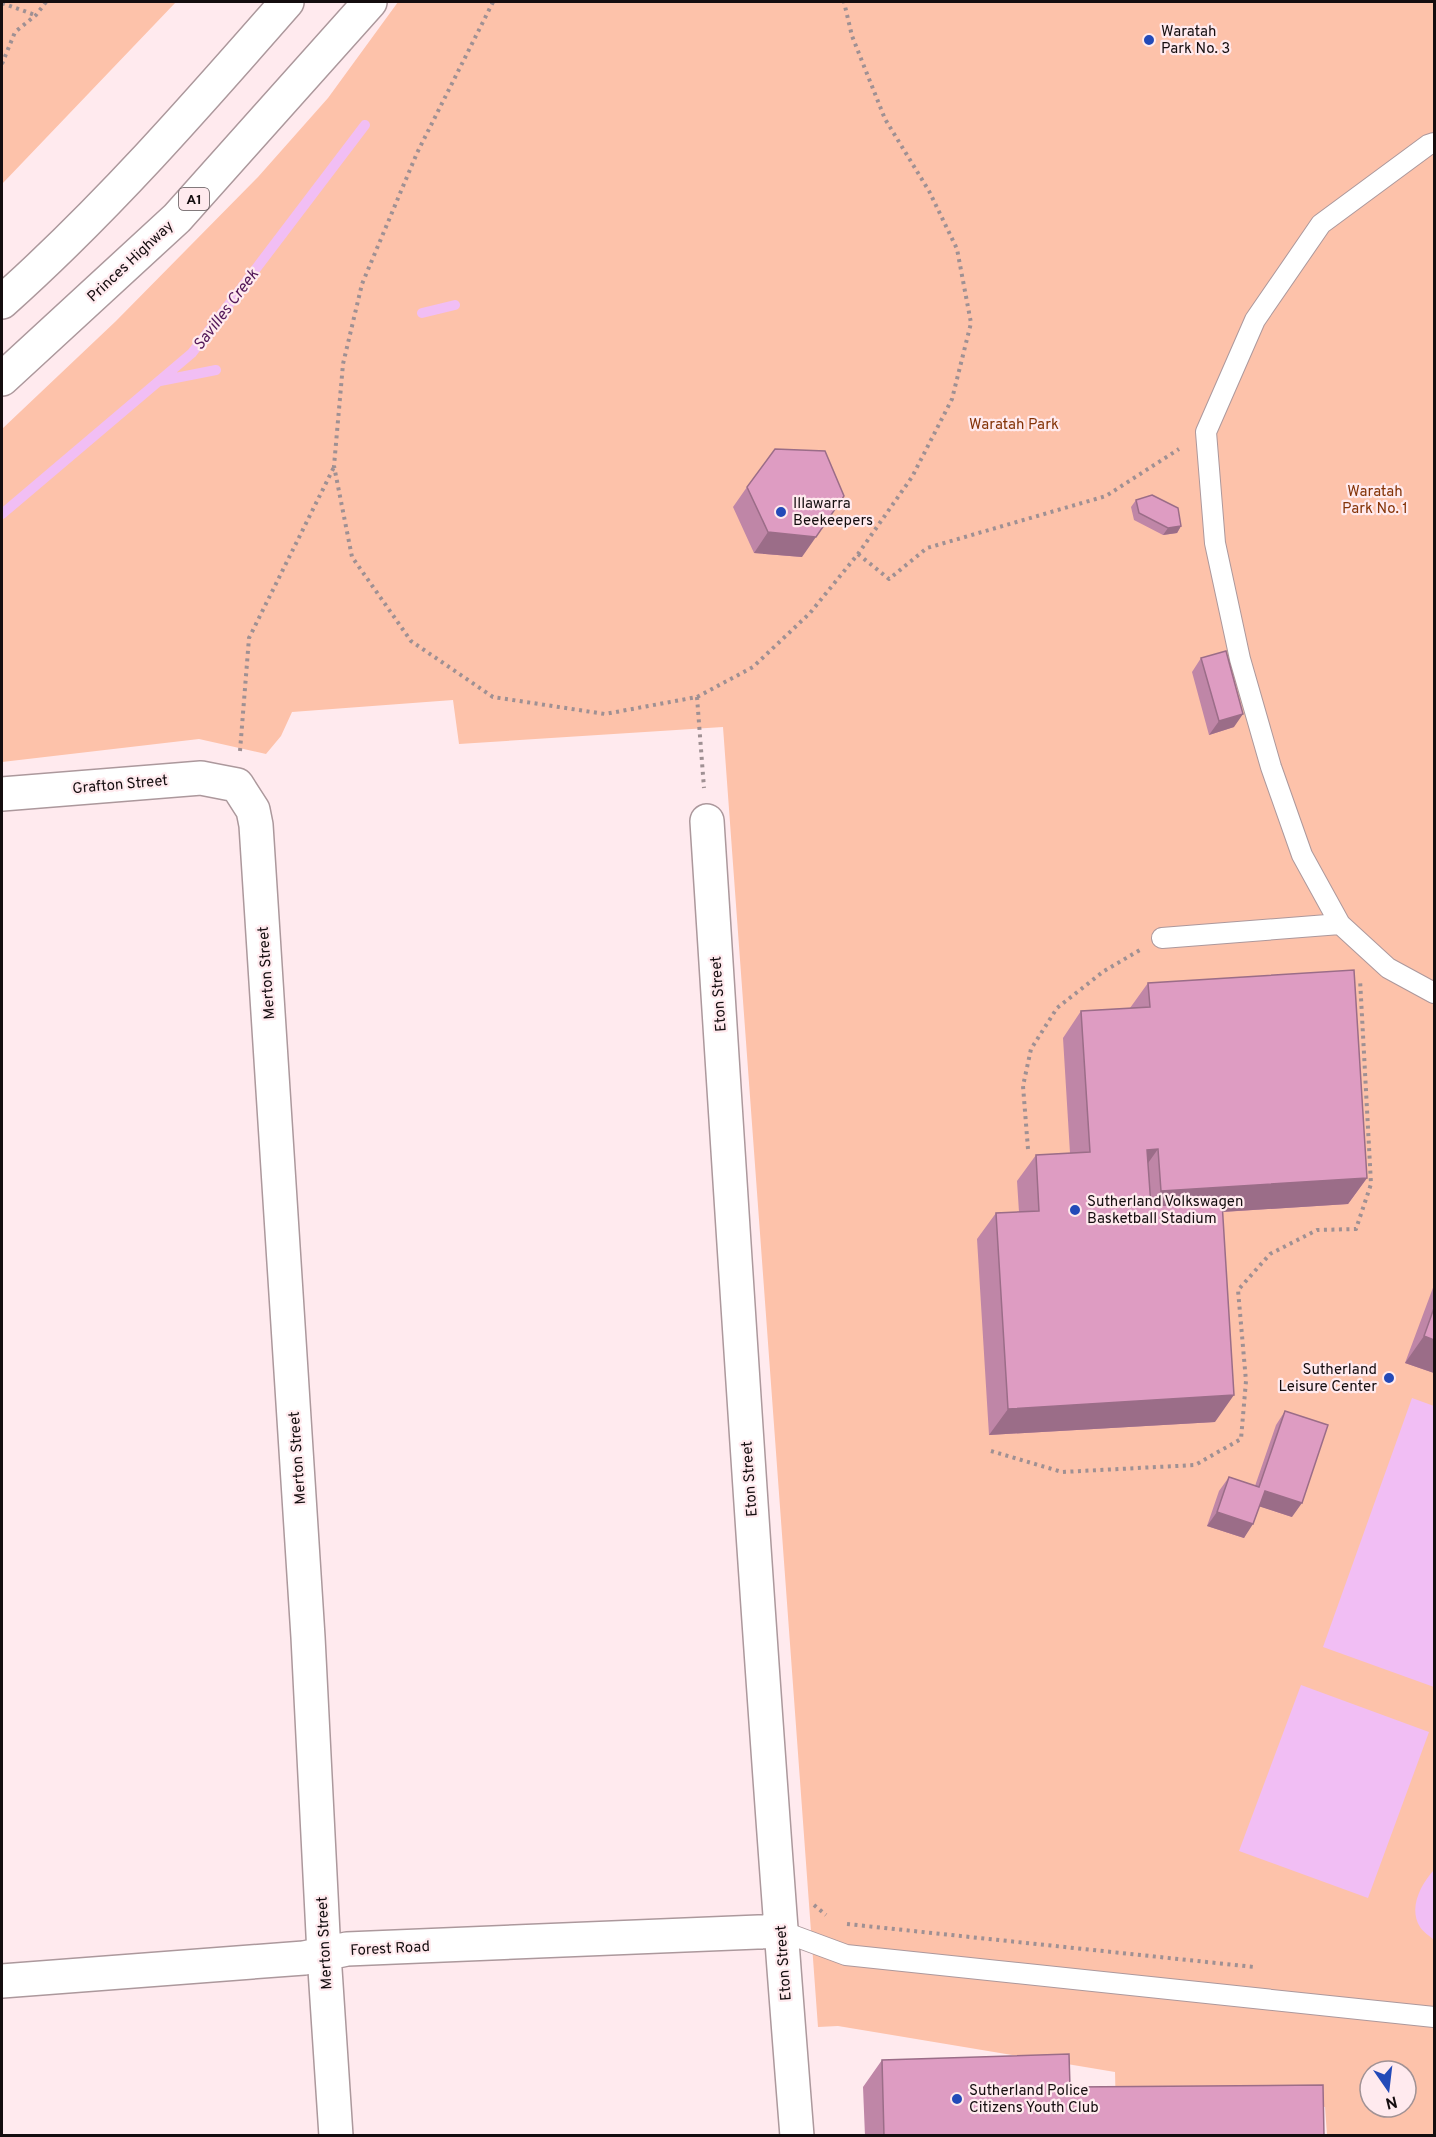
<svg xmlns="http://www.w3.org/2000/svg" width="1436" height="2137" viewBox="0 0 1436 2137" font-family="Overpass,sans-serif">
  <style>
    .green { fill: #fdc2aa; fill-rule: evenodd }
    .water { fill: #f1bef4 }
    .lines { fill: none; stroke-linecap: round; stroke-linejoin: round }
    .stream { stroke: #f1bef4; stroke-width: 10 }
    .service-casing { stroke: #ac989c; stroke-width: 22 }
    .minor-casing { stroke: #ac989c; stroke-width: 36 }
    .trunk-casing { stroke: #ac989c; stroke-width: 36 }
    .path { stroke: #9f9093; stroke-width: 4; stroke-dasharray: 3 4.5; stroke-linecap: butt }
    .service { stroke: #fff; stroke-width: 20 }
    .minor { stroke: #fff; stroke-width: 33 }
    .trunk { stroke: #fff; stroke-width: 33 }
    .wall { fill: #bf86a7 }
    .shaded-wall { fill: #9b6d88 }
    .building { fill: #de9cc2; stroke: #9b6d88; stroke-width: 1.5 }
    .poi-dot { fill: #234ab8; stroke: #ffeaee; stroke-width: 2 }
    .labels { text-anchor: middle; stroke-width: 4.5; stroke-linejoin: round; paint-order: stroke }
    .shield { fill: #ffeaee; stroke: #5a4f52; stroke-width: 1.5 }
    .shield-label { font-size: 14px; font-weight: bold; fill: #140d0f }
    .poi-label { font-size: 15px; fill: #140d0f; stroke: #ffeaee; text-anchor: start }
    .street-label { font-size: 15px; fill: #140d0f; stroke: #ffeaee }
    .park-label { font-size: 15px; fill: #843307; stroke: #ffeaee }
    .water-label { font-size: 16px; font-style: italic; fill: #521758; stroke: #ffeaee }
  </style>
  <rect width="100%" height="100%" fill="#ffeaee"/>
  <path class="green" d="M2,2H176L2,184Z
    M398,2H1434V2135H1327L1325,2107L1213,2088L1116,2113L1115,2072L838,2026L818,2027L723,727L459,744L453,700L292,712L281,736L266,754L199,739L2,762V429L116,321L258,177L328,98ZM1370,2071H1406V2107H1370Z"/>
  <path class="water" d="M1412,1398L1434,1406V1687L1323,1647Z
    M1301,1685L1429,1732L1368,1898L1239,1851Z
    M1434,1870V1940C1430,1936 1423,1932 1420,1927C1408,1908 1421,1884 1434,1870Z"/>
  <g class="lines">
    <path class="stream" d="M422,313L455,305
      M160,381L216,370
      M2,514L192,353L365,125"/>
    <defs>
      <path id="service" d="M1434,143L1428,145L1321,224L1255,320L1206,432L1215,543L1240,659L1271,767L1302,855L1340,924L1388,968L1434,993
        M1162,938L1340,924
        M781,1931L846,1955L1434,2017"/>
      <path id="minor" d="M2,794L201,778L237,785L253,810L256,825L308,1637L324,1954L336,2136
        M707,821C735,1260 762,1698 797,2136
        M2,1981L304,1958L347,1949L781,1931"/>
      <path id="trunk" d="M2,302C105,210 196,106 287,2
        M2,379L177,218L370,2"/>
    </defs>
    <use href="#service" class="service-casing"/>
    <use href="#minor" class="minor-casing"/>
    <use href="#trunk" class="trunk-casing"/>
    <path class="path" d="M493,2L417,153L362,284L343,364L334,466L352,557L411,641L493,697L605,714L697,697L753,667L810,613L858,554L912,477L952,399L971,323L957,249L929,191L885,119L852,36L844,2
      M2,3L35,15
      M2,64L15,32L36,15L46,2
      M858,554L889,579L927,548L1106,496L1179,449
      M697,697L704,788
      M240,751L249,638L334,467
      M1028,1149L1023,1086L1031,1049L1057,1008L1104,971L1140,950
      M991,1451L1062,1472L1195,1465L1241,1439L1246,1381L1238,1290L1270,1254L1317,1230L1356,1229L1371,1184L1360,979
      M814,1905L826,1915
      M847,1924L1254,1967"/>
    <use href="#service" class="service"/>
    <use href="#minor" class="minor"/>
    <use href="#trunk" class="trunk"/>
  </g>
  <path class="wall" d="M747,487L802,557L754,553L733,507Z
    M1136,500L1181,526L1177,533L1163,535L1134,520L1131,507Z
    M1201,658L1234,727L1209,735L1192,672Z
    M1148,983L1367,1178L1348,1204L1223,1212L1215,1422L989,1435L977,1239L996,1213L1019,1212L1017,1181L1036,1155L1070,1153L1063,1038L1081,1011L1130,1008Z
    M1434,1285V1373L1405,1363Z
    M1285,1411L1292,1517L1259,1506L1244,1538L1207,1526L1219,1491L1229,1477L1255,1486L1276,1425Z
    M882,2060L1070,2087L1324,2136H865L863,2087Z"/>
  <path class="shaded-wall" d="M1181,526L1177,533L1163,535L1168,528Z
    M768,532L816,537L802,557L754,553Z
    M1243,714L1234,727L1209,735L1219,721Z
    M1158,1149L1139,1176L1147,1150Z
    M1367,1178L1348,1204L1142,1217L1161,1191Z
    M1424,1336L1434,1340V1373L1405,1363Z
    M1234,1395L1215,1422L989,1435L1008,1409Z
    M1265,1491L1302,1503L1292,1517L1255,1505Z
    M1217,1512L1253,1524L1244,1538L1207,1526Z"/>
  <path class="building" d="M775,449L825,451L844,496L816,537L768,532L747,487Z
    M1152,495L1178,508L1181,526L1168,528L1139,513L1136,500Z
    M1226,651L1243,714L1219,721L1201,658Z
    M1354,970L1367,1178L1161,1191L1158,1149L1147,1150L1151,1206L1222,1202L1234,1395L1008,1409L996,1213L1039,1211L1036,1155L1090,1152L1081,1011L1150,1007L1148,983Z
    M1434,1308V1340L1424,1336Z
    M1285,1411L1328,1425L1302,1503L1265,1491L1253,1524L1217,1512L1229,1477L1259,1487Z
    M1069,2054L1070,2087L1323,2085L1324,2136H884L882,2060Z"/>
  <g class="poi-dot">
    <circle cx="1149" cy="40" r="6"/>
    <circle cx="781" cy="512" r="6"/>
    <circle cx="1075" cy="1210" r="6"/>
    <circle cx="1389" cy="1378" r="6"/>
    <circle cx="957" cy="2099" r="6"/>
  </g>
  <g class="labels">
    <rect class="shield" x="179" y="188" width="30" height="22" rx="4.5"/>
    <g class="shield-label">
      <text x="194" y="204">A1</text>
    </g>
    <g class="poi-label">
      <text x="1161" y="36">Waratah<tspan x="1161" dy="17">Park No. 3</tspan></text>
      <text x="793" y="508">Illawarra<tspan x="793" dy="17">Beekeepers</tspan></text>
      <text x="1087" y="1206">Sutherland Volkswagen<tspan x="1087" dy="17">Basketball Stadium</tspan></text>
      <text x="1377" y="1374" text-anchor="end">Sutherland<tspan x="1377" dy="17">Leisure Center</tspan></text>
      <text x="969" y="2095">Sutherland Police<tspan x="969" dy="17">Citizens Youth Club</tspan></text>
    </g>
    <g class="street-label">
      <text transform="translate(130 261) rotate(-43)" y="5">Princes Highway</text>
      <text transform="translate(120 784) rotate(-5)" y="5">Grafton Street</text>
      <text transform="translate(266 973) rotate(-94)" y="5">Merton Street</text>
      <text transform="translate(718 994) rotate(-94)" y="5">Eton Street</text>
      <text transform="translate(297 1458) rotate(-94)" y="5">Merton Street</text>
      <text transform="translate(749 1479) rotate(-94)" y="5">Eton Street</text>
      <text transform="translate(324 1943) rotate(-93)" y="5">Merton Street</text>
      <text transform="translate(390 1948) rotate(-3)" y="5">Forest Road</text>
      <text transform="translate(783 1963) rotate(-94)" y="5">Eton Street</text>
    </g>
    <g class="park-label">
      <text x="1014" y="429">Waratah Park</text>
      <text x="1375" y="496">Waratah<tspan x="1375" dy="17">Park No. 1</tspan></text>
    </g>
    <g class="water-label">
      <text transform="translate(225 309) rotate(-53)" y="6">Savilles Creek</text>
    </g>
  </g>
  <rect width="1436" height="2137" fill="none" stroke="#140d0f" stroke-width="6"/>
  <g transform="translate(1388 2089) rotate(166)"><circle r="28" fill="#ffeaee" stroke="#a19295" stroke-width="1.5"/>
  <path d="M0-4.5L10 22L0 15L-10 22Z" fill="#234ab8"/>
  <text y="-9" font-size="16" font-weight="bold" text-anchor="middle" fill="#140d0f">N</text>
  </g>
</svg>
